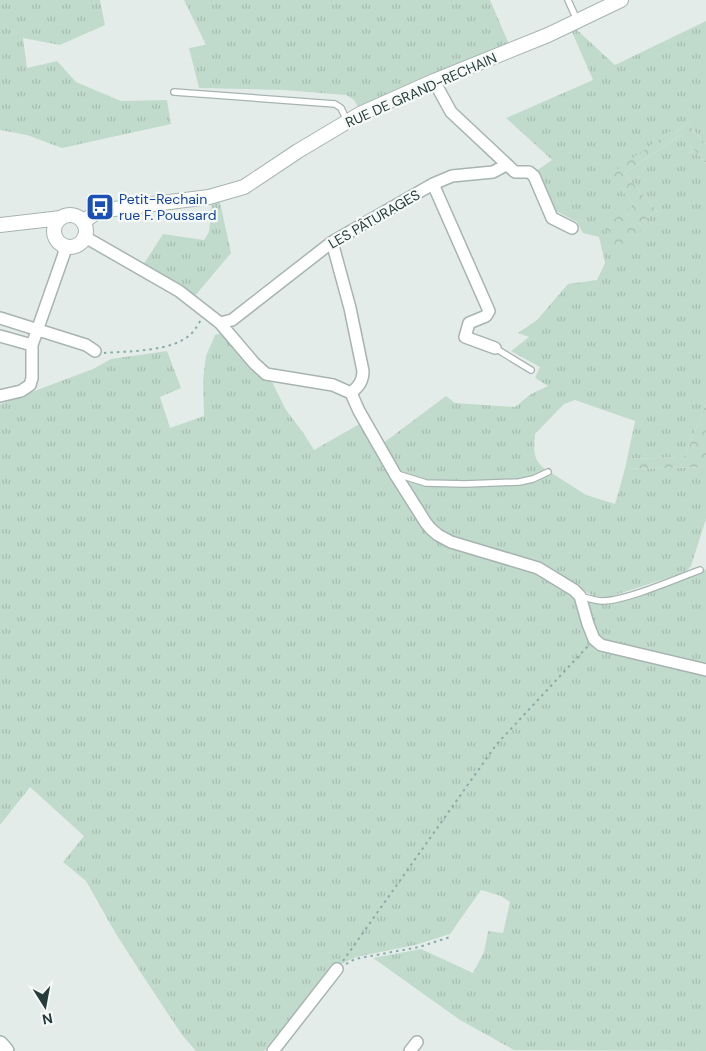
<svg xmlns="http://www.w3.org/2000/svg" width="706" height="1051" viewBox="0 0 706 1051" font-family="'DM Sans',sans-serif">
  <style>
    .grass { fill: url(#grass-tufts) }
    .forest { fill: url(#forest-crowns) }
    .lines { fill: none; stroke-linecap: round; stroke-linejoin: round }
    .service-casing { stroke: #a7b4b2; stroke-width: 8 }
    .minor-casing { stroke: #a7b4b2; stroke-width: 14 }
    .tertiary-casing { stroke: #a7b4b2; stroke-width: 16 }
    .secondary-casing { stroke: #a1b4b0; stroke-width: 18 }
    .path { stroke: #89aca7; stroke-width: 2; stroke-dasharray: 2.5 4; stroke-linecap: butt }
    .service { stroke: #fff; stroke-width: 5.5 }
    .minor { stroke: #fff; stroke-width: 11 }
    .tertiary { stroke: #fff; stroke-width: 14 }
    .secondary { stroke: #fff; stroke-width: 15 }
    .labels { text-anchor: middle; stroke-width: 4.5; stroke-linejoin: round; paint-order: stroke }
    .street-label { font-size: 14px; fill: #263c3a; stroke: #f5f9f7 }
    .transit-label { font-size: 14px; fill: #164399; stroke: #f5f9f7; text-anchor: start }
  </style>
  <defs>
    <pattern id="grass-tufts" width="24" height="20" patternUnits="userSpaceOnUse" patternTransform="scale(1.25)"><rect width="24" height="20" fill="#c0dbcc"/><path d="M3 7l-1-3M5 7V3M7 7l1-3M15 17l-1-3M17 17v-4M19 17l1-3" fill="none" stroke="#a5bdb0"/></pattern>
    <pattern id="forest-crowns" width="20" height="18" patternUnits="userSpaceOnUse" patternTransform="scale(1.25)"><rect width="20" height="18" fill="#c0dbcc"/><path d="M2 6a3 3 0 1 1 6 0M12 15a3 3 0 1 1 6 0" fill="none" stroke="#a5bdb0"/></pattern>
  </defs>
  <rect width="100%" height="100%" fill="#e4ecea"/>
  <path class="grass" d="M0,0H100L105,25L60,45L23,38L27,68L57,61L76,82L121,101L167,100L171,124L62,148L27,135L0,130Z
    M184,0H490L509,44L358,107L354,100L346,95L284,90L199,88L189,48L206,45Z
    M706,21V144L687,123L674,133L672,130L610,175L634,205L638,224L657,211L624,173L681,135L706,163V404L684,457L627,459L635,421L575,400L564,404L535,434C534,448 532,460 545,469L537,475L508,480L444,481L418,479L394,467L382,444L446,396L455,403L515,407L531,394L548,386L535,378L540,367L511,351L529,337L518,333L537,320L568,284L597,280L605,263L599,237L583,233L577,222L552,209L536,171L552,160L506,118L593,80L572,32L576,29L615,65Z
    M212,202H220L231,253L194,297L143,265L163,234L204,240L209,232Z
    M224,332L270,378L286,410L304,434L314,450L363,422L432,536L535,569L577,597L594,642L706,673V1051L514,1050L460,1020L373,958L421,949L473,973L484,952L488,931L503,933L510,902L501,896L481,890L450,934L415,945L356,957L337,966L282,1037L273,1040L264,1051H196L182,1035L143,976L116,934L86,881L63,862L84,836L30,787L0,825V404L93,369L111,359L167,351L181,388L160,397L170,428L204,416L203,381L206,356L215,335Z
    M706,467V519L691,566L686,572L606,598H597L538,564L451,539L430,525L399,476L424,485H509L540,480L550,472L586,495L615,504L625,469Z
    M704,569L706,570V667L597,640L584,599L604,603L688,577Z"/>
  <path class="forest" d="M687,123L706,144V163L681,135L624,173L657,211L638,224L642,238L617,255L605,226L634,205L609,175L672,130L674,133Z
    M706,404V467L625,469L627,459L684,457Z"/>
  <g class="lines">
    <defs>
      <path id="service" d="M568,0L577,20
        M174,92L335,104L341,108L347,121
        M495,348L531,370
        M397,474L426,483L465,484L519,482L533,479L548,472
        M580,596C587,598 595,601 603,601C628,600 675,579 700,570"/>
      <path id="minor" d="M434,81L451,112L515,172H529L534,176L552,218L572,228
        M433,184L489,311L486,316L469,323L465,337L495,348
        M85,237L179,291L220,323L254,363L266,374L333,385L351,393L359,411L395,474L426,523L431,529L438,535L451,542L538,568L574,590L580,596L588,624L594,639L601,645L706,670
        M332,242L350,308L363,371C363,381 359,386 351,393
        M0,318L86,345L95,351
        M220,323L232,320L332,242L433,184L452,176L493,172L506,165
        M0,336L32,345
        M0,396L21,391L30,385L32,378V345L64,254V246
        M273,1051L337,969
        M410,1051L417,1042"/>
      <path id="tertiary" d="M54 231a16 16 0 1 1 32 0a16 16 0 1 1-32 0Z
        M83,222L98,211L209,197L244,187L298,151L360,114L434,81L548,35L621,0
        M0,225L61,218"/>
      <path id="secondary" d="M0,1044L6,1051"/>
    </defs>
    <use href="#service" class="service-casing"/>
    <use href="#minor" class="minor-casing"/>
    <use href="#tertiary" class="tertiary-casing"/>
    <use href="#secondary" class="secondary-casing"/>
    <path class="path" d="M104,353C129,351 174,352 192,333C196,329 198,324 201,320
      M343,961L496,745L588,646
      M346,964L355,959L419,947L450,937"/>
    <use href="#service" class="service"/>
    <use href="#minor" class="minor"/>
    <use href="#tertiary" class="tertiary"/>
    <use href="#secondary" class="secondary"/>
  </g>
  <defs>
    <symbol id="bus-square" viewBox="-11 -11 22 22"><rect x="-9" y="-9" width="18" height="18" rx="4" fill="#1a4fb4" stroke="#f5f9f7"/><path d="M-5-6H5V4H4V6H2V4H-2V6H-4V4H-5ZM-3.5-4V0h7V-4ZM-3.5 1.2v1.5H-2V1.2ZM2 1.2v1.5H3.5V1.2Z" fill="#fff"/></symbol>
  </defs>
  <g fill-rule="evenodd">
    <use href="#bus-square" x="84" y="191" width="32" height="32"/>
  </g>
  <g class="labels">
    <g class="street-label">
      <text transform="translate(421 90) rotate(-24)" y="5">RUE DE GRAND-RECHAIN</text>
      <text transform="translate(374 219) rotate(-30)" y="5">LES PÂTURAGES</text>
    </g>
    <g class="transit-label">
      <text x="119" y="204">Petit-Rechain<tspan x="119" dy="16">rue F. Poussard</tspan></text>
    </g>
  </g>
  <g transform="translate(45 1006) rotate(169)" stroke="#f5f9f7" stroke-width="4" paint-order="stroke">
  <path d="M0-4L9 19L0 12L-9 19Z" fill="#263c3a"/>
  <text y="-8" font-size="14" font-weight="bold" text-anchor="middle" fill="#263c3a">N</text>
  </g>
</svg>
